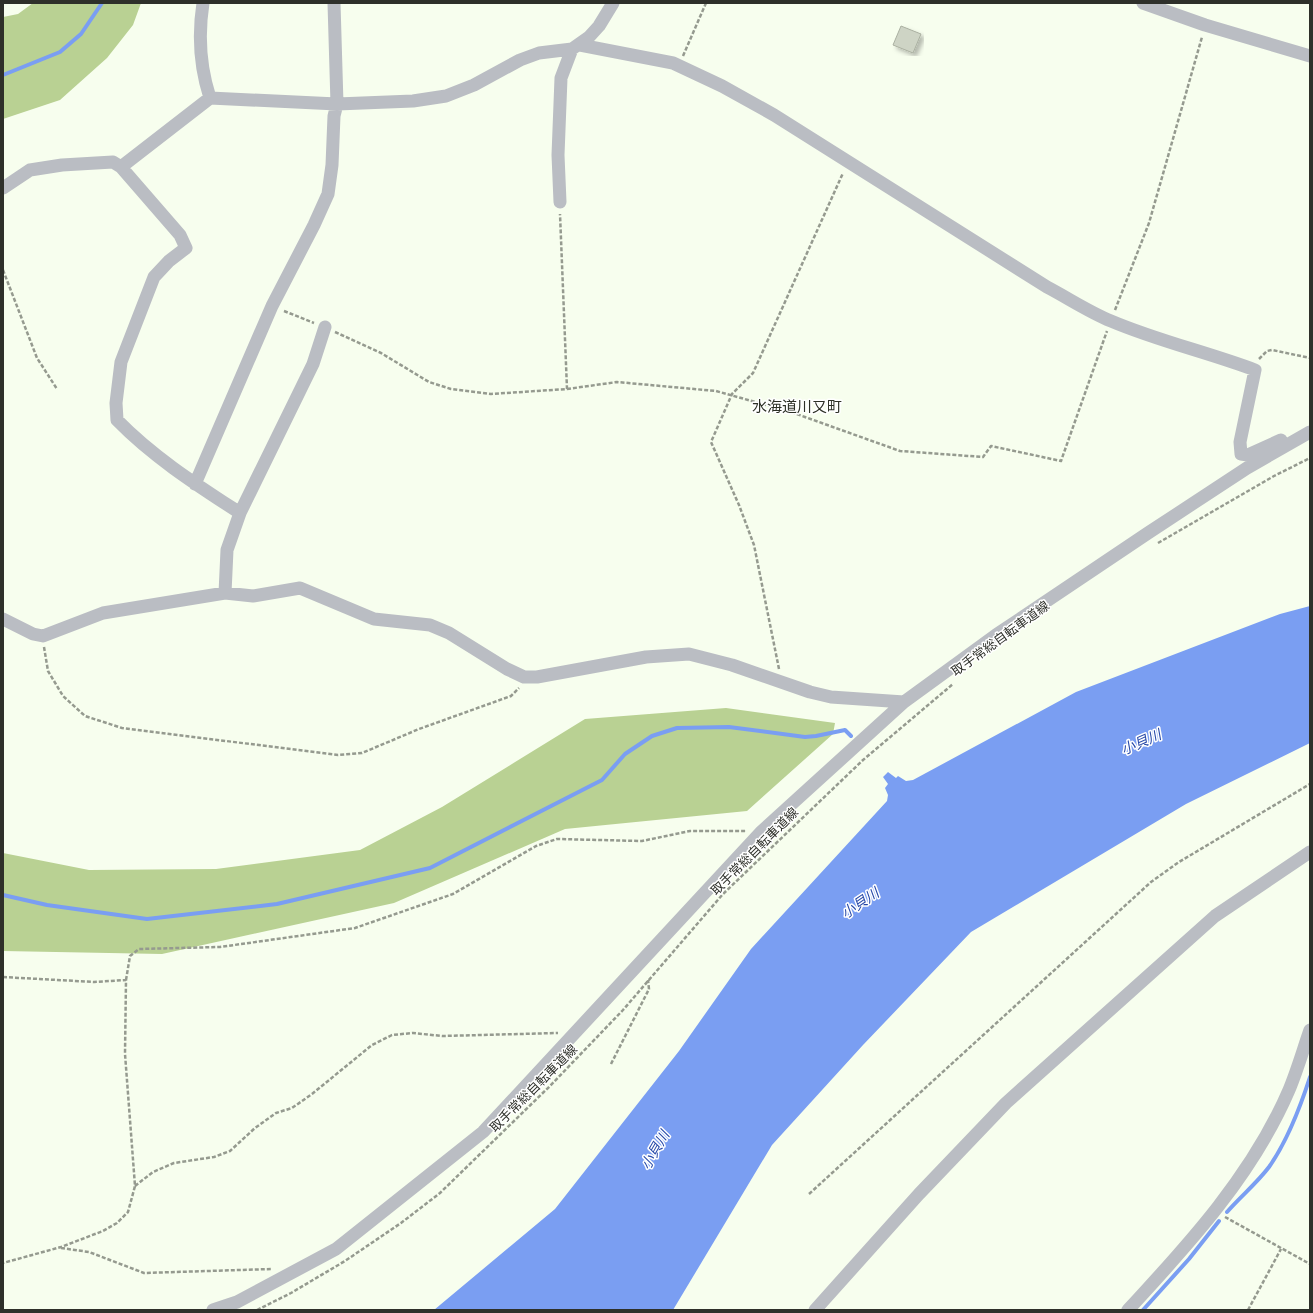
<svg xmlns="http://www.w3.org/2000/svg" width="1313" height="1313" viewBox="0 0 1313 1313" font-family="Arial,'Noto Sans JP',sans-serif">
  <style>
    .green { fill: #b9d193 }
    .water { fill: #7a9ef2 }
    .lines { fill: none; stroke-linecap: round; stroke-linejoin: round }
    .stream { stroke: #7a9ef2; stroke-width: 4 }
    .building { fill: #ced4c5; stroke: #aab0a1; filter: url(#shadow) }
    .path { stroke: #959a8f; stroke-width: 2.5; stroke-dasharray: 4 2; stroke-linecap: butt }
    .minor { stroke: #babdc3; stroke-width: 13 }
    .labels { text-anchor: middle; stroke-width: 3; stroke-linejoin: round; paint-order: stroke }
    .street-label { font-size: 13px; fill: #2e302a; stroke: #fff }
    .water-label { font-size: 14px; font-style: italic; fill: #2648a8; stroke: #fff }
    .quarter-label { font-size: 15px; fill: #2c3025; stroke: #fff }
  </style>
  <defs>
    <filter id="shadow"><feDropShadow dx="3.5" dy="3.5" stdDeviation="2" flood-color="#0004"/></filter>
  </defs>
  <rect width="100%" height="100%" fill="#f7feee"/>
  <path class="green" d="M33,3H141L133,25L107,58L60,100L3,119V17L18,14Z
    M726,708L835,723L833,734L747,811L565,829L394,903L162,954L3,951V853L89,870L216,869L360,850L442,807L585,719Z"/>
  <path class="water" d="M1310,606V743L1186,804L971,932L863,1045L772,1145L673,1310H434L555,1209L679,1051L751,949L887,801L888,795L885,788L888,784L883,777L888,772L896,778L898,776L906,781L913,780L1076,692L1280,614Z"/>
  <g class="lines">
    <path class="stream" d="M3,75L60,52L81,34L102,3
      M3,895L47,905L147,919L277,904L430,868L602,780L625,754L652,736L677,728L729,727L805,737L816,736L845,730L851,736
      M1227,1212C1240,1197 1257,1183 1269,1167C1288,1140 1300,1108 1310,1077
      M1143,1310L1189,1259L1219,1221"/>
  </g>
  <path class="building" d="M901,26L921,34L913,53L893,45Z"/>
  <g class="lines">
    <path class="path" d="M683,56L706,3
      M3,270L37,358L57,389
      M1115,310L1149,223L1202,37
      M284,311L314,323
      M335,332L381,353L429,382L451,389L491,394L567,389L560,214
      M1259,359L1267,351L1272,350L1310,358
      M567,389L617,382L716,391L791,412L900,451L983,457L991,446L1061,461L1107,331
      M1158,543L1274,476L1310,458
      M44,647L48,671L63,696L85,716L122,728L338,755L362,753L419,729L511,696L519,688
      M779,669L754,545L739,505L711,442L732,394L753,373L843,173
      M3,977L94,982L126,980L125,1054L135,1186L128,1212L117,1223L103,1231L61,1247L3,1263
      M126,980L130,956L139,949L220,947L355,928L453,894L536,846L557,839L642,841L690,831H746
      M611,1064L649,989L648,980
      M135,1186L153,1172L174,1163L214,1157L230,1151L255,1128L276,1113L292,1108L312,1094L372,1045L392,1035L413,1033L442,1036L558,1033
      M809,1194L1151,882L1179,862L1310,784
      M1225,1217L1310,1264
      M61,1248L89,1252L144,1273L272,1269
      M257,1310L291,1293L345,1261L401,1223L440,1193L550,1086L623,1010L723,894L863,760L953,684
      M1248,1310L1281,1249"/>
    <path class="minor" d="M203,3C198,35 200,67 210,98
      M1143,3L1205,25L1310,56
      M580,45L673,63L722,86L774,115L1047,287C1068,298 1089,312 1111,321C1158,341 1207,352 1255,370L1240,442L1241,454L1248,455L1281,440
      M121,167L210,98L337,104L413,101L446,96L474,85L520,60L539,53L572,49L589,37L599,26L613,3
      M3,188L30,170L62,165L113,162L121,167L180,235L186,248L169,261L154,277L121,362L116,403L117,420C153,457 197,485 240,513
      M560,202L558,155L561,78L572,49
      M195,484L272,306L314,225L328,194L332,165L334,116L337,104L334,3
      M225,593L227,550L240,513L313,364L325,327
      M3,619L33,634L43,636L103,613L225,593L253,596L300,588L374,619L430,625L449,633L507,669L524,677H537L646,657L689,654L732,665L810,692L831,697L904,702
      M213,1310L237,1302L336,1249L483,1132L762,831L904,702L996,635L1148,533L1247,468L1310,432
      M815,1310L919,1194L1006,1103L1215,916L1310,852
      M1128,1310C1190,1243 1253,1174 1289,1090C1297,1071 1303,1050 1310,1030"/>
  </g>
  <g class="labels">
    <g class="street-label">
      <text transform="translate(1000 638) rotate(-36)" y="5">取手常総自転車道線</text>
      <text transform="translate(754 851) rotate(-45)" y="5">取手常総自転車道線</text>
      <text transform="translate(533 1088) rotate(-45)" y="5">取手常総自転車道線</text>
    </g>
    <g class="water-label">
      <text transform="translate(1141 742) rotate(-24)" y="5">小貝川</text>
      <text transform="translate(860 903) rotate(-34)" y="5">小貝川</text>
      <text transform="translate(655 1150) rotate(-60)" y="5">小貝川</text>
    </g>
    <g class="quarter-label">
      <text x="797" y="412">水海道川又町</text>
    </g>
  </g>
  <rect width="1313" height="1313" fill="none" stroke="#2e302a" stroke-width="8"/>
</svg>
